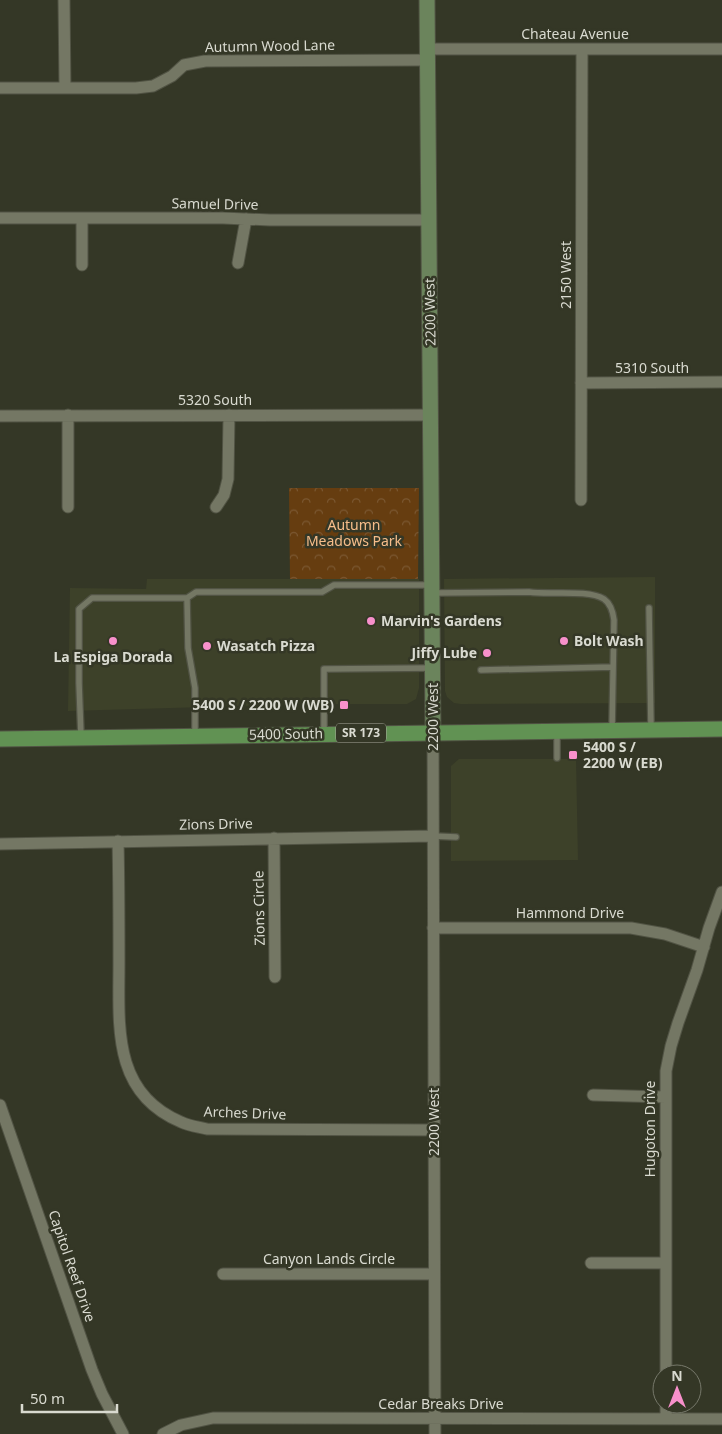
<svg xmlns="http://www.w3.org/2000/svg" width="722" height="1434" viewBox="0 0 722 1434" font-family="'Noto Sans',sans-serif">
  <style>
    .built { fill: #3d4129 }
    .park { fill: url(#park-crowns) }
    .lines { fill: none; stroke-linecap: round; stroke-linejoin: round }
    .lane-casing { stroke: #515344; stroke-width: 8 }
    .street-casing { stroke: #515344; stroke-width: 13 }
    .secondary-casing { stroke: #515344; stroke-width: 17 }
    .primary-casing { stroke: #515344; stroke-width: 17 }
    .lane { stroke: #747764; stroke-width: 5.5 }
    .street { stroke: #747764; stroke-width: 11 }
    .secondary { stroke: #6b845c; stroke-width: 15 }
    .primary { stroke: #619253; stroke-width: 15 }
    .poi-dot { fill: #f890cb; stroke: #343726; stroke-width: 2 }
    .labels { text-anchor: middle; stroke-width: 5; stroke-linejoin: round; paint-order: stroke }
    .shield { fill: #343726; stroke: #a8a99d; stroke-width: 1 }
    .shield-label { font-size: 12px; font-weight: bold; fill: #d9dad0 }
    .street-label { font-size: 14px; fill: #d9dad0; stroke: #343726 }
    .park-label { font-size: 14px; fill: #f6bd8a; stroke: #343726 }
    .poi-label { font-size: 14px; font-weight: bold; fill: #d9dad0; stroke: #343726; text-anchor: start }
  </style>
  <defs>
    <pattern id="park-crowns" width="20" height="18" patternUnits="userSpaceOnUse" patternTransform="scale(1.25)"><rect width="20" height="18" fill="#663d10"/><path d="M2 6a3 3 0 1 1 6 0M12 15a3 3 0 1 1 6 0" fill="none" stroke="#7b5832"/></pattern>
  </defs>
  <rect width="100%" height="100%" fill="#343726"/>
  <path class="built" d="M655,577V703L461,704L454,703L447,697L445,691L444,579Z
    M147,579H419V688L416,699L407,704H311L68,711L70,588L146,589Z
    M459,759H576L578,860L451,861V766Z"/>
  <path class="park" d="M289,488H419L418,579H290Z"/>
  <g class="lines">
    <defs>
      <path id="lane" d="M432,593L529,592C549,595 588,589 604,599C611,604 613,612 614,620L612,730
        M187,598L188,648L195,688V735
        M649,608L651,728
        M481,670L613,667
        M324,733V669L433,668
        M557,733V758
        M81,736L79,683V609L92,598H187L196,592H322L334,585H430
        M433,836L456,837"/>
      <path id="street" d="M64,0L65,88
        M428,49H722
        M0,88H136L153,86L172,76L184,65L205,61L428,60
        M0,218H223L270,220H429
        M82,218V265
        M238,263L246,219
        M581,383L722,382
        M0,416L431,415
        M581,500L582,49
        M68,507V415
        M216,507L224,495L228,479L229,415
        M433,732L435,1434
        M274,838L275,977
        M118,841C119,882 119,923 119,964C119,1026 112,1093 181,1122C189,1126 199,1127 207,1129L434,1130
        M0,844L433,836
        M433,928H631L665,934L704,947
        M593,1095L665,1097
        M0,1105L92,1370L102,1394L123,1434
        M591,1263H665
        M223,1274H434
        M666,1374V1071L671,1046L678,1023L697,970L709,928L722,892
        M666,1404V1419
        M163,1434L181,1425L213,1418L722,1419"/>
      <path id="secondary" d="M427,0L433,732"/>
      <path id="primary" d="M0,739L722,729"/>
    </defs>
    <use href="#lane" class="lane-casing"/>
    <use href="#street" class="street-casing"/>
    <use href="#secondary" class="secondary-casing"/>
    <use href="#primary" class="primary-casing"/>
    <use href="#lane" class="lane"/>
    <use href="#street" class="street"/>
    <use href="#secondary" class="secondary"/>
    <use href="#primary" class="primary"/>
  </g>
  <g class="poi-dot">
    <circle cx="371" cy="621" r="5"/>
    <circle cx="113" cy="641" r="5"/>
    <circle cx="564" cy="641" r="5"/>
    <circle cx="207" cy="646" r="5"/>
    <circle cx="487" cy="653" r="5"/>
    <rect x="339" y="700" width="10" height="10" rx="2.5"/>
    <rect x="568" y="750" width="10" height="10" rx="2.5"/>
  </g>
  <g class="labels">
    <rect class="shield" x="336" y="723.5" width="50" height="19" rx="4"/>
    <g class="shield-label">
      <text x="361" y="737">SR 173</text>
    </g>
    <g class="street-label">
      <text x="575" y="39">Chateau Avenue</text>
      <text transform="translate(270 46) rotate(-1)" y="5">Autumn Wood Lane</text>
      <text transform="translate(215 204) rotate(1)" y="5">Samuel Drive</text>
      <text transform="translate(566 275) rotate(-90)" y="5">2150 West</text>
      <text transform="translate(430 312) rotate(-91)" y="5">2200 West</text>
      <text x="652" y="373">5310 South</text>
      <text x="215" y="405">5320 South</text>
      <text transform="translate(433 717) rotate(-90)" y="5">2200 West</text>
      <text transform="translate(286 734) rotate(-1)" y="5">5400 South</text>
      <text transform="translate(216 824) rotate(-1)" y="5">Zions Drive</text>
      <text transform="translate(259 908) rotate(-91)" y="5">Zions Circle</text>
      <text x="570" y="918">Hammond Drive</text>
      <text transform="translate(245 1113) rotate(2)" y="5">Arches Drive</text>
      <text transform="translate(434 1122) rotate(-90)" y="5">2200 West</text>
      <text transform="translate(650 1129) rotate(-90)" y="5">Hugoton Drive</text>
      <text x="329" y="1264">Canyon Lands Circle</text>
      <text transform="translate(72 1266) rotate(71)" y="5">Capitol Reef Drive</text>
      <text x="441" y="1409">Cedar Breaks Drive</text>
    </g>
    <g class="park-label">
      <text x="354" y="530">Autumn<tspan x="354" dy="16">Meadows Park</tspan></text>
    </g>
    <g class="poi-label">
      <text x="381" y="626">Marvin's Gardens</text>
      <text x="574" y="646">Bolt Wash</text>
      <text x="217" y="651">Wasatch Pizza</text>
      <text x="477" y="658" text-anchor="end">Jiffy Lube</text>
      <text x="113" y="662" text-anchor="middle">La Espiga Dorada</text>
      <text x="334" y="710" text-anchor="end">5400 S / 2200 W (WB)</text>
      <text x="583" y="752">5400 S /<tspan x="583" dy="16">2200 W (EB)</tspan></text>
    </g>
  </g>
  <g transform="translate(677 1389)"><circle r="24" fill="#343726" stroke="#76786a"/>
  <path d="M0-4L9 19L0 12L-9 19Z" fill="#f890cb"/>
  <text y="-8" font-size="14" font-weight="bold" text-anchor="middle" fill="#d9dad0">N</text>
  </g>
  <path d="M22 1404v8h95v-8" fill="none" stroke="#d9dad0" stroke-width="2.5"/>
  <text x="30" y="1404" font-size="15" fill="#d9dad0" stroke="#343726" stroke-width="4" paint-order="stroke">50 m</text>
</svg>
